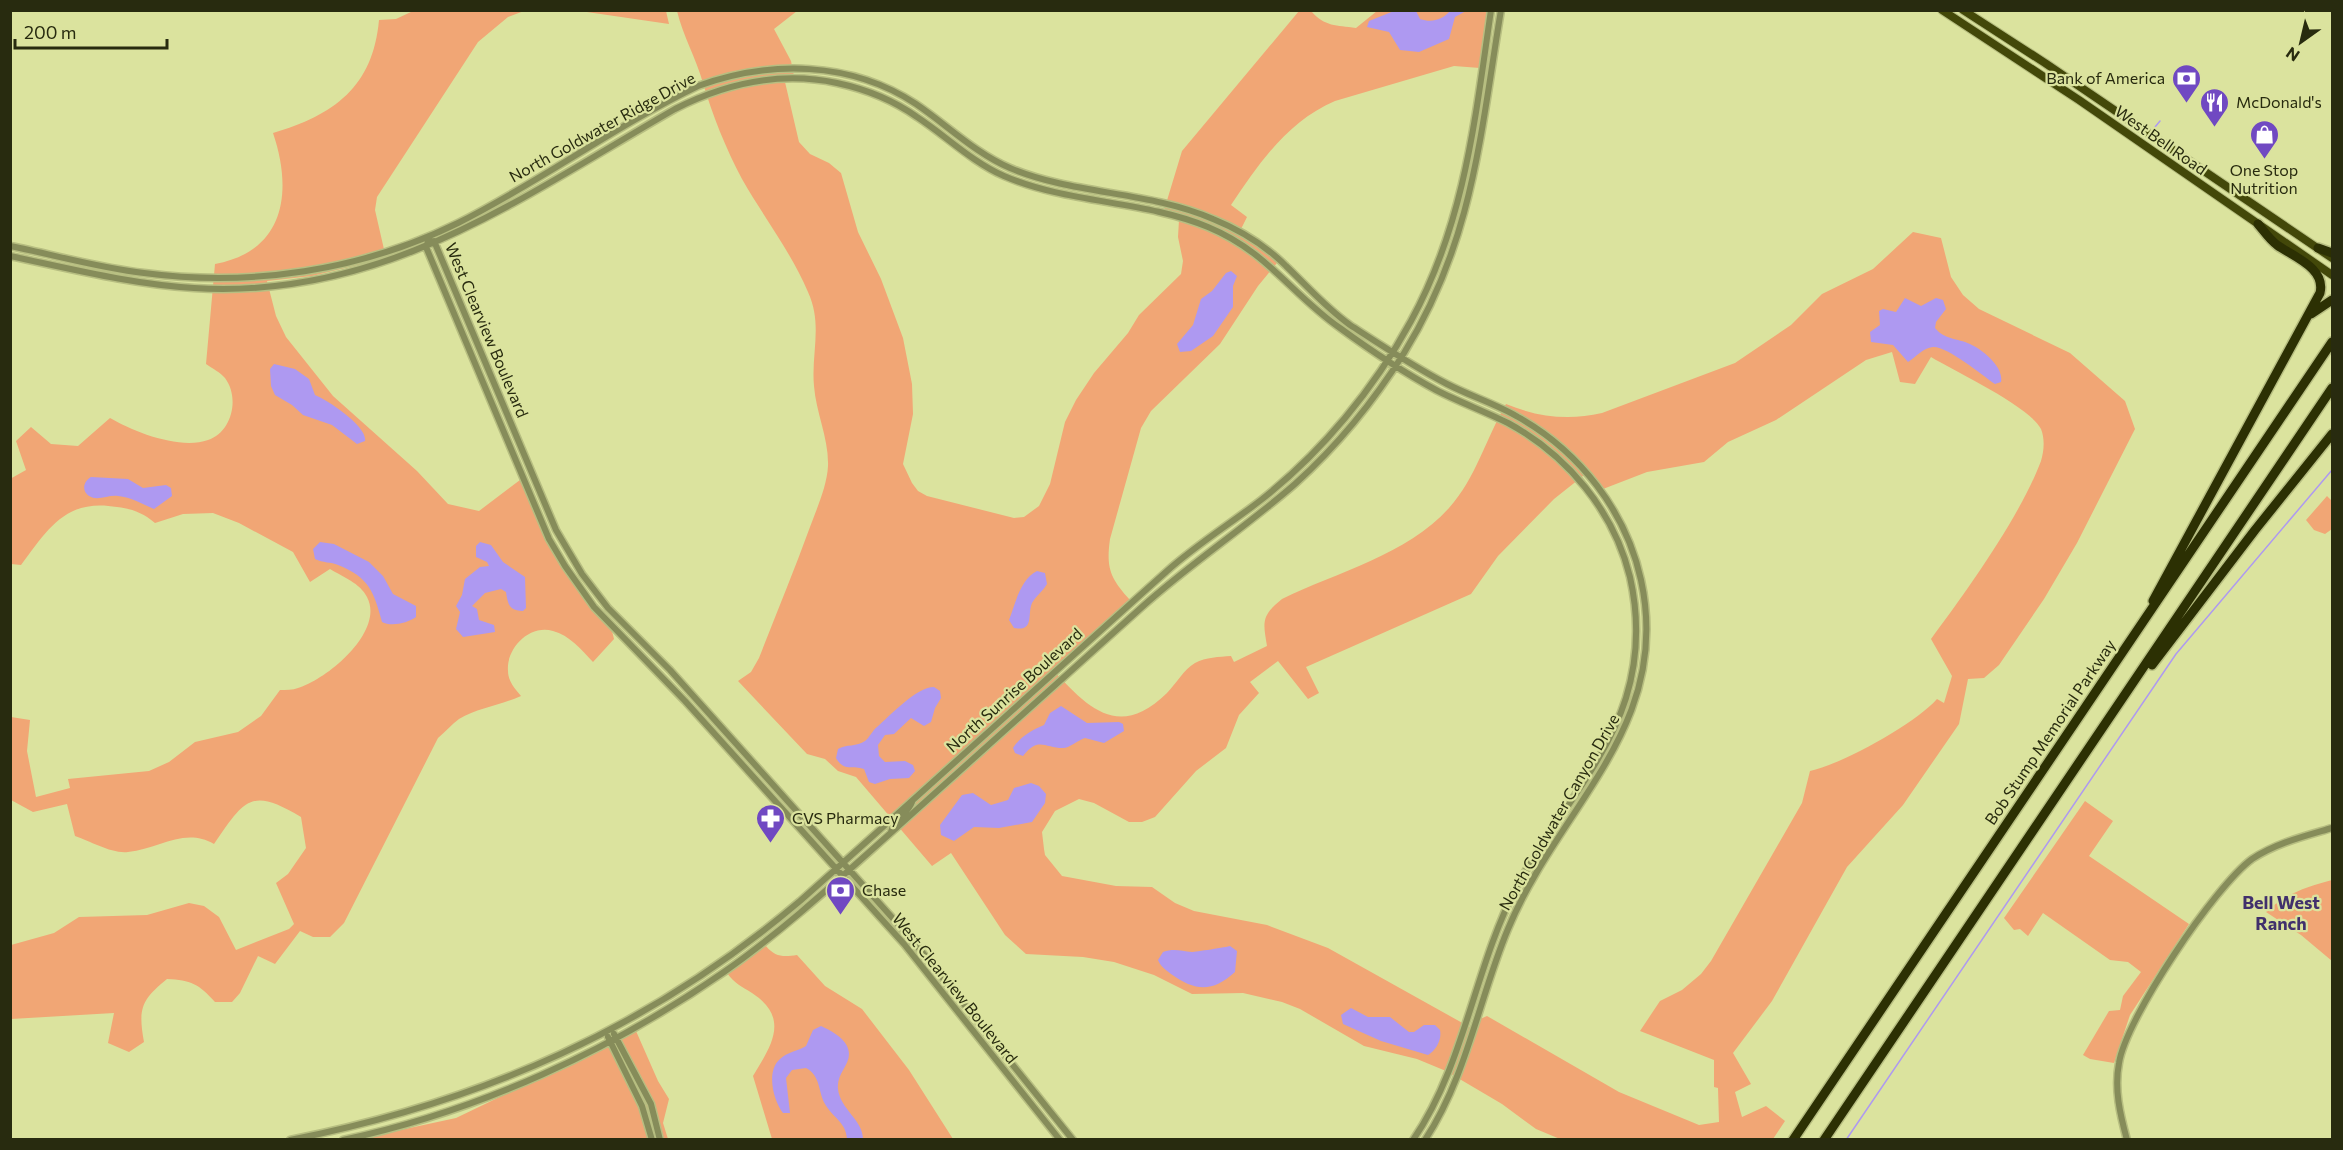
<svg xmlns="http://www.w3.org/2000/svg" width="2343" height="1150" viewBox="0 0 2343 1150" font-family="Commissioner,sans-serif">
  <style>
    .green { fill: #f1a675; fill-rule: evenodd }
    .water { fill: #ae99f1 }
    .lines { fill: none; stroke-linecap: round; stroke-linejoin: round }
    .stream { stroke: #ae99f1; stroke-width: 1.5 }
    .minor-casing { stroke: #b7be81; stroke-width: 9 }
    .major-casing { stroke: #b7be81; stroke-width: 10 }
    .highway-casing { stroke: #b7be81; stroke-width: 12 }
    .minor { stroke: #868c5a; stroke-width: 6 }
    .major { stroke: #434809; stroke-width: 8 }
    .highway { stroke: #2c3003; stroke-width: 9 }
    .labels { text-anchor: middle; stroke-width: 4.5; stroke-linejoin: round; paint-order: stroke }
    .poi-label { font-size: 16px; fill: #282b0f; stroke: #dbe39e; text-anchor: start }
    .street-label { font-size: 16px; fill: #282b0f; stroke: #dbe39e }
    .neighbourhood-label { font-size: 18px; font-weight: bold; fill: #41306c; stroke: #dbe39e }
  </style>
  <rect width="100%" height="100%" fill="#dbe39e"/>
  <path class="green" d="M413,11H524L508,17L478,42L377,197L375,210L386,258L312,276L267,281L276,316L286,337L333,396L417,471L448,504L479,511L520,480C544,537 570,586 612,631L614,639L593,662C582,650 569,635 553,631C529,624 506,649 508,671C508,681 515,689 521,696C501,705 478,708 459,719C452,724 445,732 438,738L344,923L330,937H313L300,931L275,964L258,956L240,993L232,1002H215C199,984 191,980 167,979C141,1000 138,1009 144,1042L129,1052L108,1043L114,1013L11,1019V945L54,933L79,917L147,915L189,903L204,906L219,917L236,950L289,929L294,924L276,883L288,874L306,848L301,817C251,787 245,799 214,844C184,827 159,849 128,852C112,854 90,841 75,836L67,804L33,812L11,800V717L30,720L27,751L36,797L70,788L68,779L149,771L169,762L195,742L238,732L261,716L280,690C286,690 293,690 298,688C328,679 385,631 367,597C360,583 343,577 330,569L310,582L293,552L239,523L213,513L183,514L155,523C143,513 133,509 117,507C66,498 48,529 21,565L11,564L10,479L26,470L16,441L31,427L51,444L78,446L110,418C134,432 180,450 208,440C232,432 240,398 225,378C220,372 213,369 206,364L215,264C285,251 293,192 273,133C334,115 373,87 379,20L396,19Z
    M580,11H666L669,24Z
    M677,11H797L774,29L791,61L795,81L785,82L799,142L810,154L829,163L841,173L858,232L881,279L903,338L912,384L913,414L903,464L912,483L918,491L927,496L1014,518L1024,517L1039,506L1050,484L1065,422L1076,400L1094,373L1128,333L1139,315L1181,274L1183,261L1178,237L1179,220L1162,217L1182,151L1299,11H1311C1325,27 1336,25 1356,28L1377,11H1488L1480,68L1454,66L1335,101C1288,121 1259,163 1231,205L1247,217L1241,229L1281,258L1258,286L1220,344L1151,411L1141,428L1110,539C1106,568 1110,578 1130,600L1053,670C1088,708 1119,740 1167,693C1176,684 1184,669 1195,663C1206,657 1219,657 1231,656L1234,662L1267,646C1263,622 1261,616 1282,599C1337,572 1407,555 1449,508C1476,478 1486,438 1506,404C1538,417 1568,421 1602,413L1735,363L1791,325L1822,294L1873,269L1913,232L1941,238L1951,277L1963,295L1979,309L2070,353L2125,401L2135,429L2077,543L2044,599L1999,665L1984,678L1968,679L1959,724L1903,805L1847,867L1772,1001L1733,1053L1751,1084L1735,1092L1742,1117L1766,1106L1785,1121L1773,1139H1560L1536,1129L1502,1104L1446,1071L1417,1059L1364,1046L1300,1009L1282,1002L1243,993L1192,994L1154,975L1114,962L1083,957L1026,954L1005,935L951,853L932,866L856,777L838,771L825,759L807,754L738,681L751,672L759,658C776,614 794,571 810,527C817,508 827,486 828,466C829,439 816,413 814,386C811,353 823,325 808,292C791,252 763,216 742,179C726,149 712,114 703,83C696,58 683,36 677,11ZM1892,352L1900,382L1915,384L1931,357C1956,372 2029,406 2041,429C2045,439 2044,451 2041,461C2021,515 1966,592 1931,639L1952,676L1944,703L1937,699C1915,724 1842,764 1810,771L1802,803L1711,961L1701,974L1682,990L1660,1001L1640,1031L1714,1060V1087L1718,1088L1719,1122L1699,1125L1619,1092L1487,1016L1478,1020L1475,1030L1328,948L1267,925L1194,911L1175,903L1152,887L1116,886L1062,876L1045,855L1044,849L1042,832L1055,811L1079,799L1094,803L1129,822H1142L1155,817L1196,771L1226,748L1239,715L1259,693L1250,682L1278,661L1308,699L1319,693L1306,667L1471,594L1498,556L1554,499L1588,472L1603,489L1647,472L1704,462L1728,442L1776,420L1866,360Z
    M2327,496L2332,501V529L2325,534L2314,530L2306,520Z
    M2085,801L2113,821L2089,856L2189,924L2130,1015L2114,1063L2090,1059L2083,1055L2109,1011L2120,1010L2123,996L2141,972L2128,962L2110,960L2043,913L2028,936L2020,929L2014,930L2004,918Z
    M2332,880V961L2301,935L2266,912C2286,893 2307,887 2332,880Z
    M766,946C775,957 783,957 797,955L825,986L862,1009L909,1070L953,1139H772L753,1076C772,1045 790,1018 752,993C741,986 735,984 727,973Z
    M636,1031L658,1081L669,1099L663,1123L668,1139L354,1140L456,1118Z"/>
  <path class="water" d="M1394,11H1416L1420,19C1432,23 1442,20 1450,11H1466L1455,17L1449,39L1419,52L1400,50L1389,32L1367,27L1369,21Z
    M1231,271L1237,276L1233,286V307L1213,336L1191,351L1180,352L1177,344L1193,325L1201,299L1212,291L1226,273Z
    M1905,298L1921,306L1936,298L1943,300L1946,309L1936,322L1935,328C1945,340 1957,338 1970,344C1983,350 2004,367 2001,382L1995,384C1982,375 1947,346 1933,347C1923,348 1916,357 1908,362L1893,345L1871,342L1870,332L1880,325L1879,311L1883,309L1896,312Z
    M274,364L295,369L309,379L315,395C328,400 368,427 365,441L357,444L332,425L303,415L292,405L275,395L271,386L270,369Z
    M91,477L128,479L143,488L166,485L171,488L172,496L154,509C142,504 131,497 118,496C110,495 102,499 94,498C82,495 81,483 91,477Z
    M320,542L334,544L369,562L383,576L393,594L416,606V617C408,623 391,627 382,622C374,592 369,577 338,565C331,562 323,563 315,559L313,549Z
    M480,542L491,545L503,562L525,577L526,608L523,611C509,610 508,605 506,592L501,589L485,593L472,606L477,609L479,620L494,625L495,632L463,637L456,629L460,612L456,606L462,595L465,579L480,567L489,566L487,562L476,557V546Z
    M1037,571L1045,573L1047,584C1043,591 1036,596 1032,603C1027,614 1035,632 1014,628L1009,620C1015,605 1020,579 1037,571Z
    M934,687L940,691L941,698L935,708L931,722L924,726L911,718L894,734L885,735L878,745L879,756L885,762L905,761L913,765L915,771L909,778L890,779L875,784L869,782L864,769C852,765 844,772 836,758L838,749C846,744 857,747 865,741C870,737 872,731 877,727C890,716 916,687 934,687Z
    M1061,706L1087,723L1119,722L1123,724L1124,731L1104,743L1085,738C1078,740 1070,748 1063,748C1045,748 1038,736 1023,756L1015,753L1013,748C1020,737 1032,730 1044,725L1050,713Z
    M1031,783L1039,786L1046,794L1045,803L1032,822L999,828L974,827L954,841L941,835L940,825L962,795L973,793L991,805L1008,800L1014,788Z
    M1230,946L1237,951L1235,972C1213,992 1196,992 1171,974C1165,969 1161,967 1158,960L1163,952C1174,948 1181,951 1192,952C1194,952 1228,947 1230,946Z
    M1351,1008L1368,1017H1390L1409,1032H1414L1424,1025H1435L1440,1030C1442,1040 1436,1050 1428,1055L1381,1041L1343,1024L1341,1015Z
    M821,1026C830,1030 843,1037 847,1046C855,1063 836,1071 838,1089C840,1109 863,1120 863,1139H847C846,1122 833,1118 825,1104C818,1092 821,1076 806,1068L792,1070L786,1078L790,1113H783C773,1100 766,1071 780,1059C787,1052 798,1051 806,1046L813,1030Z"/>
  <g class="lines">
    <path class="stream" d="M2155,127L2160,121
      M1846,1140L2176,654L2332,470"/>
    <defs>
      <path id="minor" d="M430,236L426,247L549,539L565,566L594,607L685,701L904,944L1060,1140
        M434,241L556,530L582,574L608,608L670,670L914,942L1073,1140
        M10,246C55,255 99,268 144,273C250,287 361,271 458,223C540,182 615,126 698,86C770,60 851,61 916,104C947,125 975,153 1010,168C1074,195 1149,191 1213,219C1240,230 1265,245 1286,266C1307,286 1326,308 1350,325C1381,345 1414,367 1447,384C1470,396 1496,404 1518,417C1579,451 1626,511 1641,580C1673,727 1558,807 1508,929C1479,998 1467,1076 1425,1140
        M10,256C72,269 131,284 194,288C383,300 520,198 675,109C726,83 780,71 837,83C865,89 893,100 917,117C946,136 972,162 1004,176C1069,204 1143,200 1208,227C1268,252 1291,294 1340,328C1370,350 1403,372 1436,390C1459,402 1484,411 1508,423C1567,455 1614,511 1630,577C1639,617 1638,659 1626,698C1604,768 1549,824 1516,888C1474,969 1465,1064 1413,1140
        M891,832C894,818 908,814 912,802
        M614,1034L651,1104L660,1140
        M608,1037L642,1106L652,1140
        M290,1140C482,1102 650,1028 800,901C923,792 1044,681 1167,571C1196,545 1230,524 1261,500C1322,452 1374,389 1411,321C1465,222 1475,120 1491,10
        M343,1140C479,1111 610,1051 724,972C784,930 839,879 894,830C977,756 1059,681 1142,607C1191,563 1246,527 1295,484C1337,446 1374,401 1404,353C1473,241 1480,136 1501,10
        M2127,1140C2120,1114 2114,1089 2119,1063C2126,1018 2215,886 2252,859C2276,843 2305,836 2332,828"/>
      <path id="major" d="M1942,10L2079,100L2332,275
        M1963,10L2045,63L2332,258"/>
      <path id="highway" d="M2318,248L2332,253
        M2311,314L2332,300
        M2153,601L2320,293C2326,268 2294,257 2277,245C2269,239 2264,231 2258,224
        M2152,665L2255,530L2332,434
        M1793,1140L2332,342
        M1824,1140L2332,388"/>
    </defs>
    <use href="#minor" class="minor-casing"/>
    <use href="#major" class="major-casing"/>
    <use href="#highway" class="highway-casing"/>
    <use href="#minor" class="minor"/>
    <use href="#major" class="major"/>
    <use href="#highway" class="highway"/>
  </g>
  <defs>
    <symbol id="bank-pin" viewBox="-11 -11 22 30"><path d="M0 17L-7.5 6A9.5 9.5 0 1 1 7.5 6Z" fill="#7049c2" stroke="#dbe39e"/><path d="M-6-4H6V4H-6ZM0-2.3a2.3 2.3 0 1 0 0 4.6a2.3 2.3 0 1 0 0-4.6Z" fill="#fff"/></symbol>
    <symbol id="restaurant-pin" viewBox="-11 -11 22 30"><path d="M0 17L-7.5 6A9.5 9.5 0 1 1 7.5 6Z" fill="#7049c2" stroke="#dbe39e"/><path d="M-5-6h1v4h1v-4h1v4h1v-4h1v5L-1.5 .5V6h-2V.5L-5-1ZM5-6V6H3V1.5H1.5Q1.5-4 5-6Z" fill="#fff"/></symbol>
    <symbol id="shop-pin" viewBox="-11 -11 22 30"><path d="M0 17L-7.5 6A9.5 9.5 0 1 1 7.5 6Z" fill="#7049c2" stroke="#dbe39e"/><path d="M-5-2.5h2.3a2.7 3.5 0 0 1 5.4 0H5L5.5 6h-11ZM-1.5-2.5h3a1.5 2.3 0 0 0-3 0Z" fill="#fff"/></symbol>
    <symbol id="pharmacy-pin" viewBox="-11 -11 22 30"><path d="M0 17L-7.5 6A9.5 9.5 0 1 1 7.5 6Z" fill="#7049c2" stroke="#dbe39e"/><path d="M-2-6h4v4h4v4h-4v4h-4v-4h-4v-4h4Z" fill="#fff"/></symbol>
  </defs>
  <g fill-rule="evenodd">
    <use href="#bank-pin" x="2170" y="62" width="33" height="45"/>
    <use href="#restaurant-pin" x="2198" y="86" width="33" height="45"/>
    <use href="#shop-pin" x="2248" y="118" width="33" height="45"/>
    <use href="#pharmacy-pin" x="754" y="802" width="33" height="45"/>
    <use href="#bank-pin" x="824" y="874" width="33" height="45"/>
  </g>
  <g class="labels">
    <g class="poi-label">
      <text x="2165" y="84" text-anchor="end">Bank of America</text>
      <text x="2236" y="108">McDonald's</text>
      <text x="2264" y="176" text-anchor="middle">One Stop<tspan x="2264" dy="18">Nutrition</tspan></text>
      <text x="792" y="824">CVS Pharmacy</text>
      <text x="862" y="896">Chase</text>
    </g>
    <g class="street-label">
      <text transform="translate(602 127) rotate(-29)" y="6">North Goldwater Ridge Drive</text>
      <text transform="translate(2161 140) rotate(35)" y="6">West Bell Road</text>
      <text transform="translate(487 330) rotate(67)" y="6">West Clearview Boulevard</text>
      <text transform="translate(1014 690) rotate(-42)" y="6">North Sunrise Boulevard</text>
      <text transform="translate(2050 732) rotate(-56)" y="6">Bob Stump Memorial Parkway</text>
      <text transform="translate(1559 812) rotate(-60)" y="6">North Goldwater Canyon Drive</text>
      <text transform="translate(955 988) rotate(51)" y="6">West Clearview Boulevard</text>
    </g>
    <g class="neighbourhood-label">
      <text x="2281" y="909">Bell West<tspan x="2281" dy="21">Ranch</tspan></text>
    </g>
  </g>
  <rect width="2343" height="1150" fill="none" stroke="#282b0f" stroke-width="24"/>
  <g transform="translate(2301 42) rotate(214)" stroke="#dbe39e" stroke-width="4.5" paint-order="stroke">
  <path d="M0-4.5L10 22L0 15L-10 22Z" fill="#282b0f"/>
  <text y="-9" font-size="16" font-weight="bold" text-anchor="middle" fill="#282b0f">N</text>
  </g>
  <path d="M15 39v9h152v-9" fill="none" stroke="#282b0f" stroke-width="3"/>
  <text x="24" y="39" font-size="18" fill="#282b0f" stroke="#dbe39e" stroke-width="4.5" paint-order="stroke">200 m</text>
</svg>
